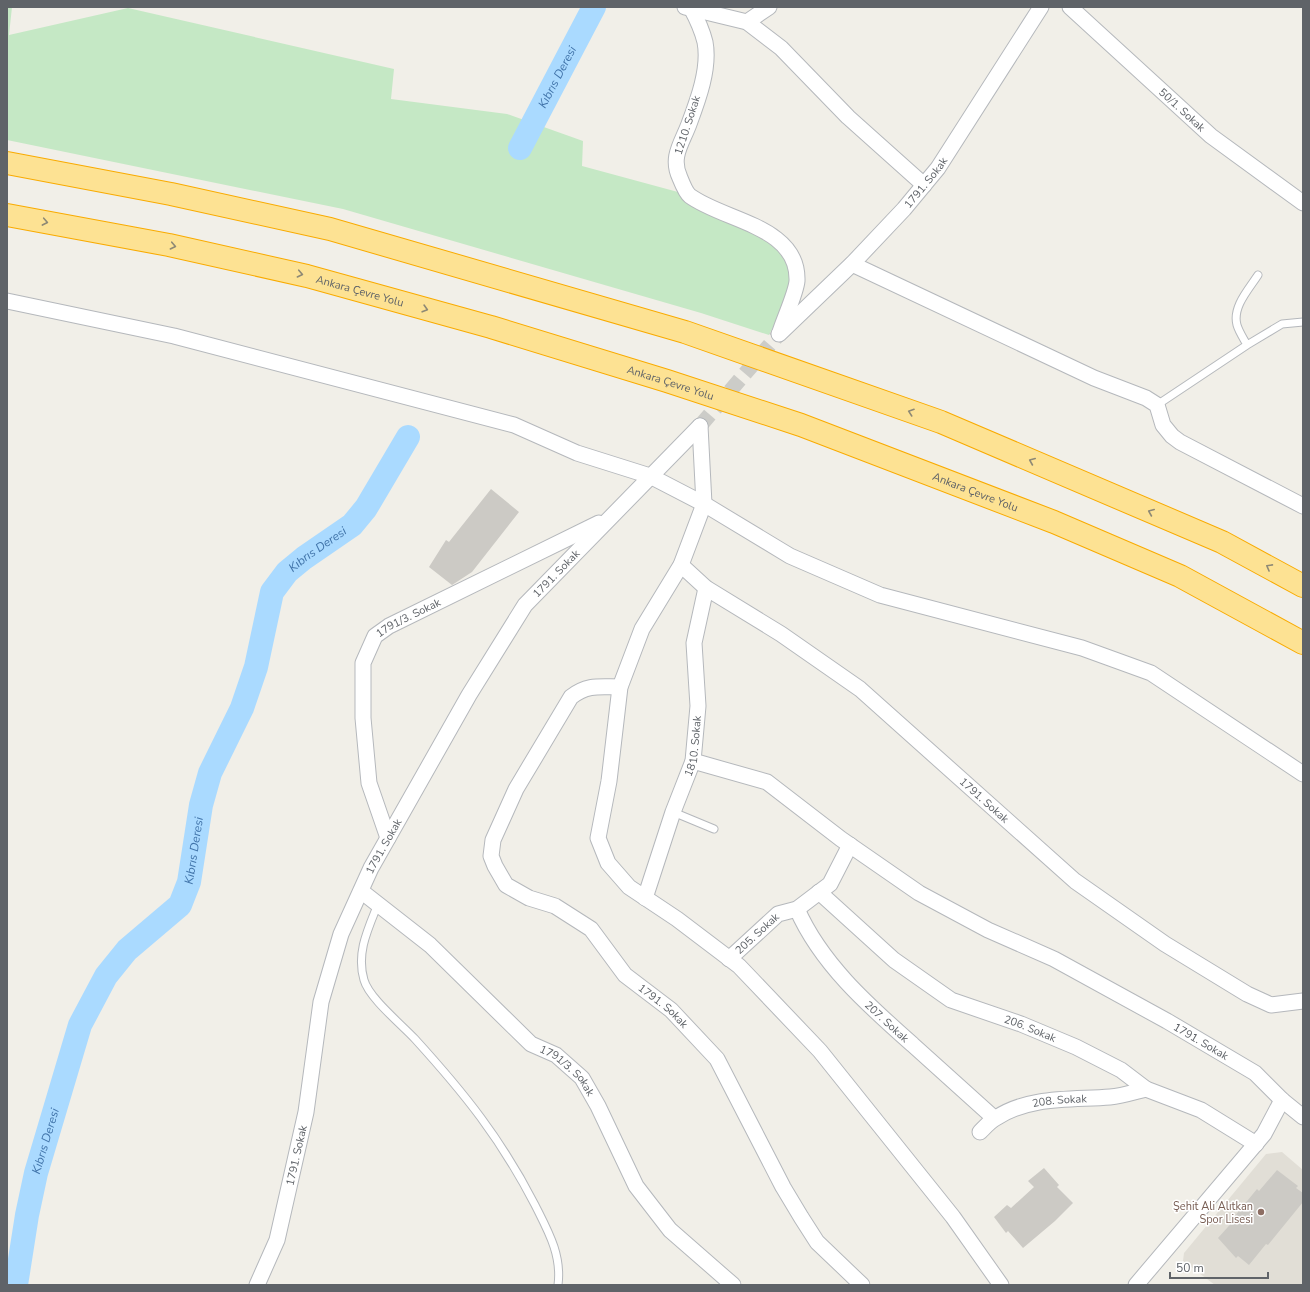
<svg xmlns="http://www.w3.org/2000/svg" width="1310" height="1292" viewBox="0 0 1310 1292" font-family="'Nunito Sans',sans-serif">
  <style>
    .education { fill: #e1ded6 }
    .green { fill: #c5e8c5 }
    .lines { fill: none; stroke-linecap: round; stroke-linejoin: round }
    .river { stroke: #aadaff; stroke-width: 24 }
    .building { fill: #cccac5 }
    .minor-tunnel { stroke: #ccccc8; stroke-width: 15; stroke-dasharray: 15 8; stroke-linecap: butt }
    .service-casing { stroke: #b5b8bc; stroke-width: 9 }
    .minor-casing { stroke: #b5b8bc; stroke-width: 17 }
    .motorway-casing { stroke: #f9ab00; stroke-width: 24 }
    .service { stroke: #fff; stroke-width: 7 }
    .minor { stroke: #fff; stroke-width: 15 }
    .motorway { stroke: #fde293; stroke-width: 22 }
    .oneway { stroke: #8e8975 }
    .education-dot { fill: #8d6e63; stroke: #fff; stroke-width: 1.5 }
    .labels { text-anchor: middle; stroke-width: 3; stroke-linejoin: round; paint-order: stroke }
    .street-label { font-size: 11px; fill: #5f6368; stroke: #fff }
    .education-label { font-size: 11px; fill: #785e54; stroke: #fff; text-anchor: end }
    .water-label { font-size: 12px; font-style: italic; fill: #4174aa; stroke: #fff }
  </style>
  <rect width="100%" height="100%" fill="#f1efe8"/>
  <path class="education" d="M1282,1152L1303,1170V1285H1215L1183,1261L1184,1253L1266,1154Z"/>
  <path class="green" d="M7,7H12L9,35L128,8L394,69L391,99L507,114L583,141L582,166L689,195L783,245L797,281L769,335L701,313L343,209L7,140Z"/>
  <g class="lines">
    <g class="river">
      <path id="s1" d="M520,148L594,7"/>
      <path id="s2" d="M16,1285L27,1215L36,1173L80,1025L106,976L127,950L180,905L189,882L201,805L210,773L242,708L256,667L272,592L287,572L304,558L352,525L366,508L408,437"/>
    </g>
  </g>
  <path class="building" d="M491,489L519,512L472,572L452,585L429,567L446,540L449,542Z
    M1044,1168L1059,1185L1057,1187L1073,1203L1055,1221L1023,1248L1008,1231L1006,1233L994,1217L1007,1205L1011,1208L1034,1187L1028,1181Z
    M1277,1170L1298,1186L1296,1188L1303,1193V1202L1268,1245L1266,1244L1249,1265L1238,1256L1236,1258L1218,1238L1236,1218L1234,1217L1257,1189L1259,1191Z"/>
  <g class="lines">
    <path class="minor-tunnel" d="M700,426L779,334"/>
    <defs>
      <path id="service" d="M1247,345C1244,339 1239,332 1237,325C1232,307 1249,289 1258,275
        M1157,405L1247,345L1282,324L1303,322
        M673,812L714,829
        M378,904C368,929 356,953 364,980C369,998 401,1024 415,1039C465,1094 501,1139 535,1205C548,1231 562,1255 558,1285"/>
      <g id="minor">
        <path d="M685,7L747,22L781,48L848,117L924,185"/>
        <path id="s3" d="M1070,7L1211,136L1303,203"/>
        <path d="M691,8C697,19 702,30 705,42C710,68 698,100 689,124C682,143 670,157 680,178C682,183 686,193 690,196C724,221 799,226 797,281C796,293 784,319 780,332"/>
        <path d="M747,22L769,7"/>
        <path d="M852,264L1094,378L1146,398L1157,405L1163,425L1172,436L1180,442L1303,506"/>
        <path d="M7,301L174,336L514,425L577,453L650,476L704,504L790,556L880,595L1082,648L1151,673L1303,774"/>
        <path id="s4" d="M779,334L852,264L904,209L938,168L1041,7"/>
        <path d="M700,426L704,504L681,565L642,629L620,687L609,781L598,838L608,863L629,887L677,919L739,966L820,1051L953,1217L1001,1285"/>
        <path id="s5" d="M681,565L706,588L781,634L860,689L1075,881L1165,944L1247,994L1271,1005L1303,1001"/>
        <path id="s6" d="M620,687C600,687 588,684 571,697L516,789L493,840L491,856L495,866L506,885L529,898L555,906L591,929L625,975L671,1010L717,1059L783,1187L801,1217L817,1242L862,1285"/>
        <path id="s7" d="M693,761L767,782L841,839L919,893L988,930L1054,959L1167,1021L1255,1073L1282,1100L1303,1117"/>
        <path id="s8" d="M388,838L369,783L363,718V663L375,636L389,626L599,523"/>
        <path id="s9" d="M361,891L430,945L531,1044L556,1055L582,1078L598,1106L636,1186L670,1230L733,1285"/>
        <path id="s10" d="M819,892L894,960L951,1000L1021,1024L1076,1047L1121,1070L1146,1089L1201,1110L1256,1144"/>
        <path id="s11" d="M645,898L673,812L693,761L698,706L694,643L706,588"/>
        <path id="s12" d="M797,909C821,964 869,1006 913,1045C940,1069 967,1094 994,1118"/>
        <path id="s13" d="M729,959L778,914L797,909L830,884L850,845"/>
        <path id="s14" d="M980,1132C985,1127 990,1121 996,1118C1029,1096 1072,1100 1110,1097C1122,1096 1134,1092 1146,1089"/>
        <path id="s15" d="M257,1285L277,1240L306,1112L321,1002L341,934L371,868L469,695L525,605L700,426"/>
        <path d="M1136,1285L1264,1134L1282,1100"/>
      </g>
      <g id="motorway">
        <path d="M7,163L171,194L330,229L685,332L941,422L1222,542L1303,586"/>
        <path id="s16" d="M7,215L169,245L307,276L491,327L667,381L801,425L1054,522L1180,576L1303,643"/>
      </g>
    </defs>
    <use href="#service" class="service-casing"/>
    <use href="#minor" class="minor-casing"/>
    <use href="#motorway" class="motorway-casing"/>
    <use href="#service" class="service"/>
    <use href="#minor" class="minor"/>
    <use href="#motorway" class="motorway"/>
  </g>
  <defs><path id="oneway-chevron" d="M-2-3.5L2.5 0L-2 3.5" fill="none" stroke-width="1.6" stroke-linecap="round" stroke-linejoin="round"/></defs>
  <g class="oneway">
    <use href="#oneway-chevron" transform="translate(45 222) rotate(11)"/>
    <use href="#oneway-chevron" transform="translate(173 246) rotate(12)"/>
    <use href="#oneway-chevron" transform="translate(300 274) rotate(12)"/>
    <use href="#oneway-chevron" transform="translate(425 309) rotate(16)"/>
    <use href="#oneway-chevron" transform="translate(911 412) rotate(-161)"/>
    <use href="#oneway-chevron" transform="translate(1032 461) rotate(-157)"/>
    <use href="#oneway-chevron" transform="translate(1151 512) rotate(-157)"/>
    <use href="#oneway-chevron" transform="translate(1269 567) rotate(-151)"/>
  </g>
  <circle class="education-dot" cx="1261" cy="1212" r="4"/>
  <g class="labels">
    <g class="street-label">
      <text dy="4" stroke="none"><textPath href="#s3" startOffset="152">50/1. Sokak</textPath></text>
      <text transform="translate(687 125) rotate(-72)" y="4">1210. Sokak</text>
      <text dy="4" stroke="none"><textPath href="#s4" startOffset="211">1791. Sokak</textPath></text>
      <text dy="4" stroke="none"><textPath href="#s16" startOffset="361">Ankara Çevre Yolu</textPath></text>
      <text dy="4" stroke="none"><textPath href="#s16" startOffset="685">Ankara Çevre Yolu</textPath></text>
      <text dy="4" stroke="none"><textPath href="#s16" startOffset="1009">Ankara Çevre Yolu</textPath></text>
      <text dy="4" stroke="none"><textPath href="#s15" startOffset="784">1791. Sokak</textPath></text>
      <text dy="4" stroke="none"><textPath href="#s8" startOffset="246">1791/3. Sokak</textPath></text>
      <text dy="4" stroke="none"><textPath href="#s11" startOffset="160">1810. Sokak</textPath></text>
      <text dy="4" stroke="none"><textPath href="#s5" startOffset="385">1791. Sokak</textPath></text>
      <text dy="4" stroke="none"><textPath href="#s15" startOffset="460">1791. Sokak</textPath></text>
      <text dy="4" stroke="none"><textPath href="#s13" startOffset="38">205. Sokak</textPath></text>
      <text dy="4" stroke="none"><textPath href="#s6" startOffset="466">1791. Sokak</textPath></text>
      <text dy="4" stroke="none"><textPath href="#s12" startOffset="145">207. Sokak</textPath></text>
      <text dy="4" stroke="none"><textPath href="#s10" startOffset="255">206. Sokak</textPath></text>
      <text dy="4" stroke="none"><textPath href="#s7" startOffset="584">1791. Sokak</textPath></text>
      <text dy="4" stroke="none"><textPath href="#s9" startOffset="275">1791/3. Sokak</textPath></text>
      <text dy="4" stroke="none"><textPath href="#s14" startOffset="88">208. Sokak</textPath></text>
      <text dy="4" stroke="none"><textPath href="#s15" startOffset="136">1791. Sokak</textPath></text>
    </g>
    <g class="education-label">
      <text x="1253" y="1210">Şehit Ali Alıtkan<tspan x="1253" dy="13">Spor Lisesi</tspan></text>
    </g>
    <g class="water-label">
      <text dy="4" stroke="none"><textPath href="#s1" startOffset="80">Kıbrıs Deresi</textPath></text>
      <text dy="4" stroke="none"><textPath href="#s2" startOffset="818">Kıbrıs Deresi</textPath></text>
      <text dy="4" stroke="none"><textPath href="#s2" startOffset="483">Kıbrıs Deresi</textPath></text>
      <text dy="4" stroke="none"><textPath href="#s2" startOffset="147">Kıbrıs Deresi</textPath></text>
    </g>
  </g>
  <rect width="1310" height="1292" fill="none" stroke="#5f6368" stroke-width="16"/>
  <path d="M1170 1272v6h98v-6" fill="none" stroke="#5f6368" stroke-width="2"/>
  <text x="1176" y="1272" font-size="12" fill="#5f6368" stroke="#ffffff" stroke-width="3" paint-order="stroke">50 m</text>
</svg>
